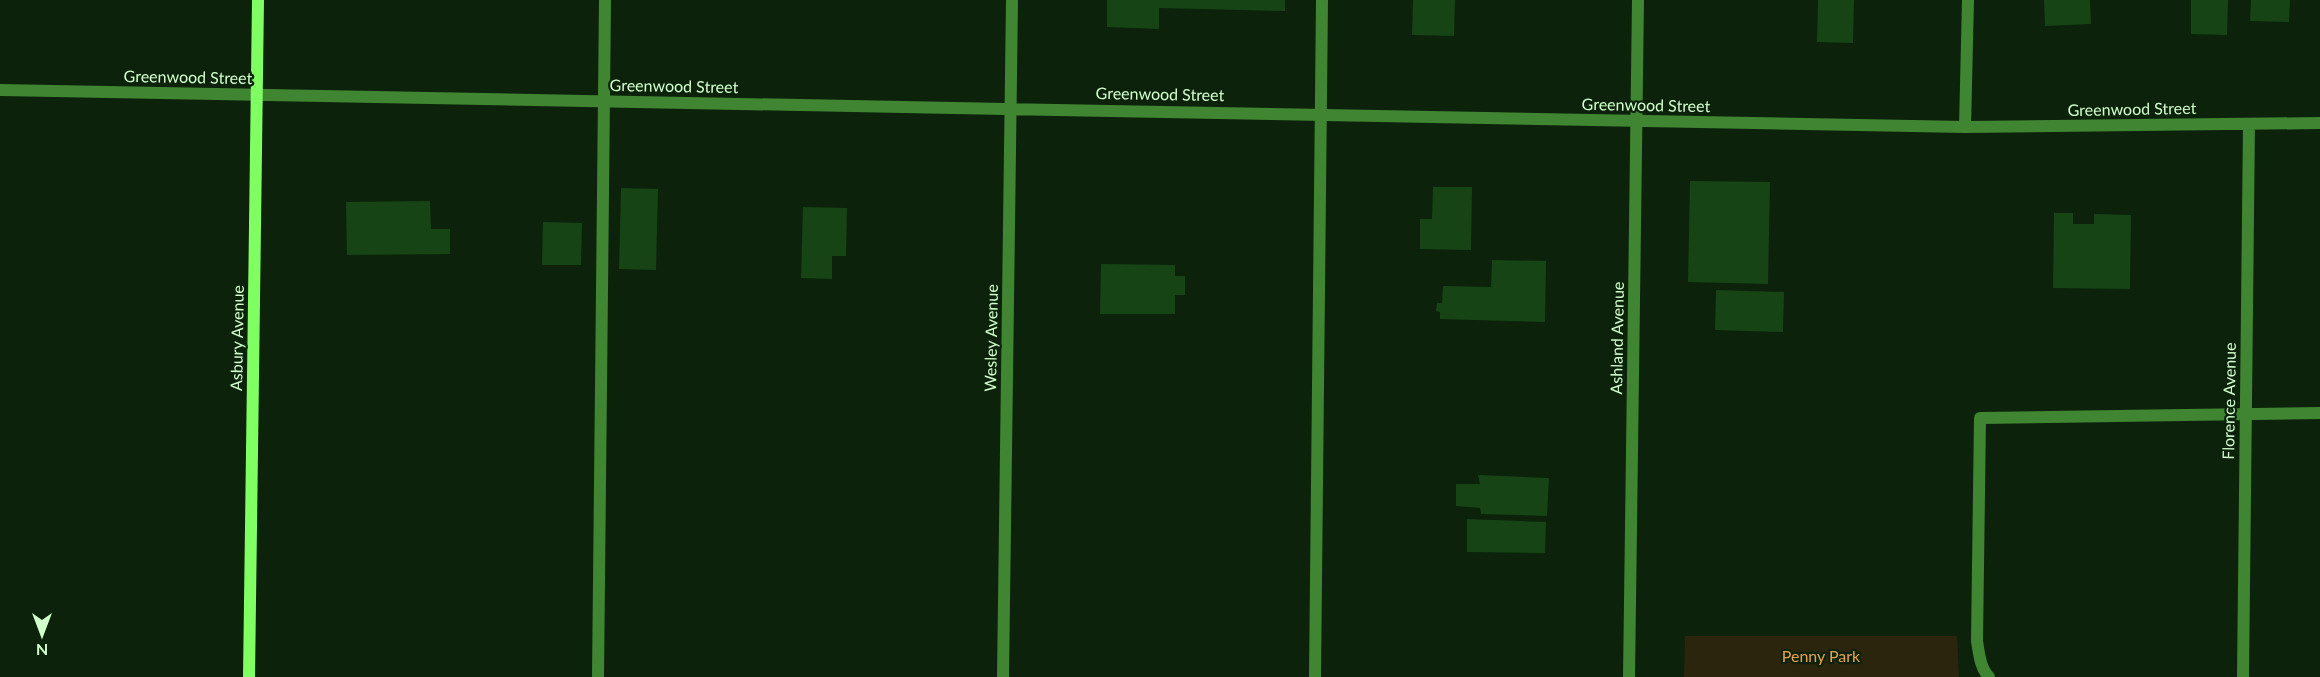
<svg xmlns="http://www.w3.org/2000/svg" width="2320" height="677" viewBox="0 0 2320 677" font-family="Lato,sans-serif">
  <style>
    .green { fill: #2c250e }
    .building { fill: #164415 }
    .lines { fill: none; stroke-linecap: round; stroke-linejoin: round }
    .service { stroke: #408531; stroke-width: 12 }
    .minor { stroke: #408531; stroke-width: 12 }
    .secondary { stroke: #80ff63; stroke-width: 12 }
    .labels { text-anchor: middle; stroke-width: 4.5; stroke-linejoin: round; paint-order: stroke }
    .street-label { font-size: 16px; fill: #d1ffcc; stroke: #0c220b }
    .park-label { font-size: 16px; fill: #eaa14d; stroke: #0c220b }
  </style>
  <rect width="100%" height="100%" fill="#0c220b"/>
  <path class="green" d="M1685,636H1957L1959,677H1684Z"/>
  <path class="building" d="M1107,0H1285V11L1159,8V29L1107,27Z
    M1413,0H1455L1454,36L1412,35Z
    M1818,0H1854L1853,43L1817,42Z
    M2044,0H2090L2091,24L2045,26Z
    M2191,0H2228L2227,35L2191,34Z
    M2251,0H2290L2289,22L2250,21Z
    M1690,181L1770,182L1768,284L1688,282Z
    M1433,187H1472L1471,250L1420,249V219H1432Z
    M621,188L658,189L656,270L619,269Z
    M430,201L431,229H450V254L347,255L346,202Z
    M803,207L847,208L846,256H832V279L801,278Z
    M2054,213H2073V224H2094V214L2131,215L2130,289L2053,288Z
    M543,222L582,223L581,265H542Z
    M1492,260L1546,261L1545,322L1440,319V312L1436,311L1437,303H1442L1443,286L1491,287Z
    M1101,264L1175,265V276H1185V295H1175V314H1100Z
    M1716,290L1784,292L1783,332L1715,330Z
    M1478,475L1549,478L1547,516L1481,514L1480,508L1456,506V484H1480Z
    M1467,519L1546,522L1545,553L1467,552Z"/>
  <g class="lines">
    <path class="service" d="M1965,127L1968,0
      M598,677L605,0
      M1315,677L1322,0
      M1989,677C1980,668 1979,653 1977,641L1980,418L2320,413"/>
    <path class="minor" d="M0,90L1965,127L2320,123
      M1003,677L1012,0
      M1629,677L1638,0
      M2243,677L2249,124"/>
    <path class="secondary" d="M249,677L258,0"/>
  </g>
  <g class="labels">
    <g class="street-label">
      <text transform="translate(188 77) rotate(1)" y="6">Greenwood Street</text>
      <text transform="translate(674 86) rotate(1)" y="6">Greenwood Street</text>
      <text transform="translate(1160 94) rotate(1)" y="6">Greenwood Street</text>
      <text transform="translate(1646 105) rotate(1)" y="6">Greenwood Street</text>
      <text transform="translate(2132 109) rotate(-1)" y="6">Greenwood Street</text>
      <text transform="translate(237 338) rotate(-89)" y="6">Asbury Avenue</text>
      <text transform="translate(991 338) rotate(-89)" y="6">Wesley Avenue</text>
      <text transform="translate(1617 338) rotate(-89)" y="6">Ashland Avenue</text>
      <text transform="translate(2229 401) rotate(-89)" y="6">Florence Avenue</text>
    </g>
    <g class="park-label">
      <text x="1821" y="662">Penny Park</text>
    </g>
  </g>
  <g transform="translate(42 635) rotate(180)" stroke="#0c220b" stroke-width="4.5" paint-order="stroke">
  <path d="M0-4.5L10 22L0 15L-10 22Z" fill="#d1ffcc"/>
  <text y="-9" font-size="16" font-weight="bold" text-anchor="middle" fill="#d1ffcc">N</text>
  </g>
</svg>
